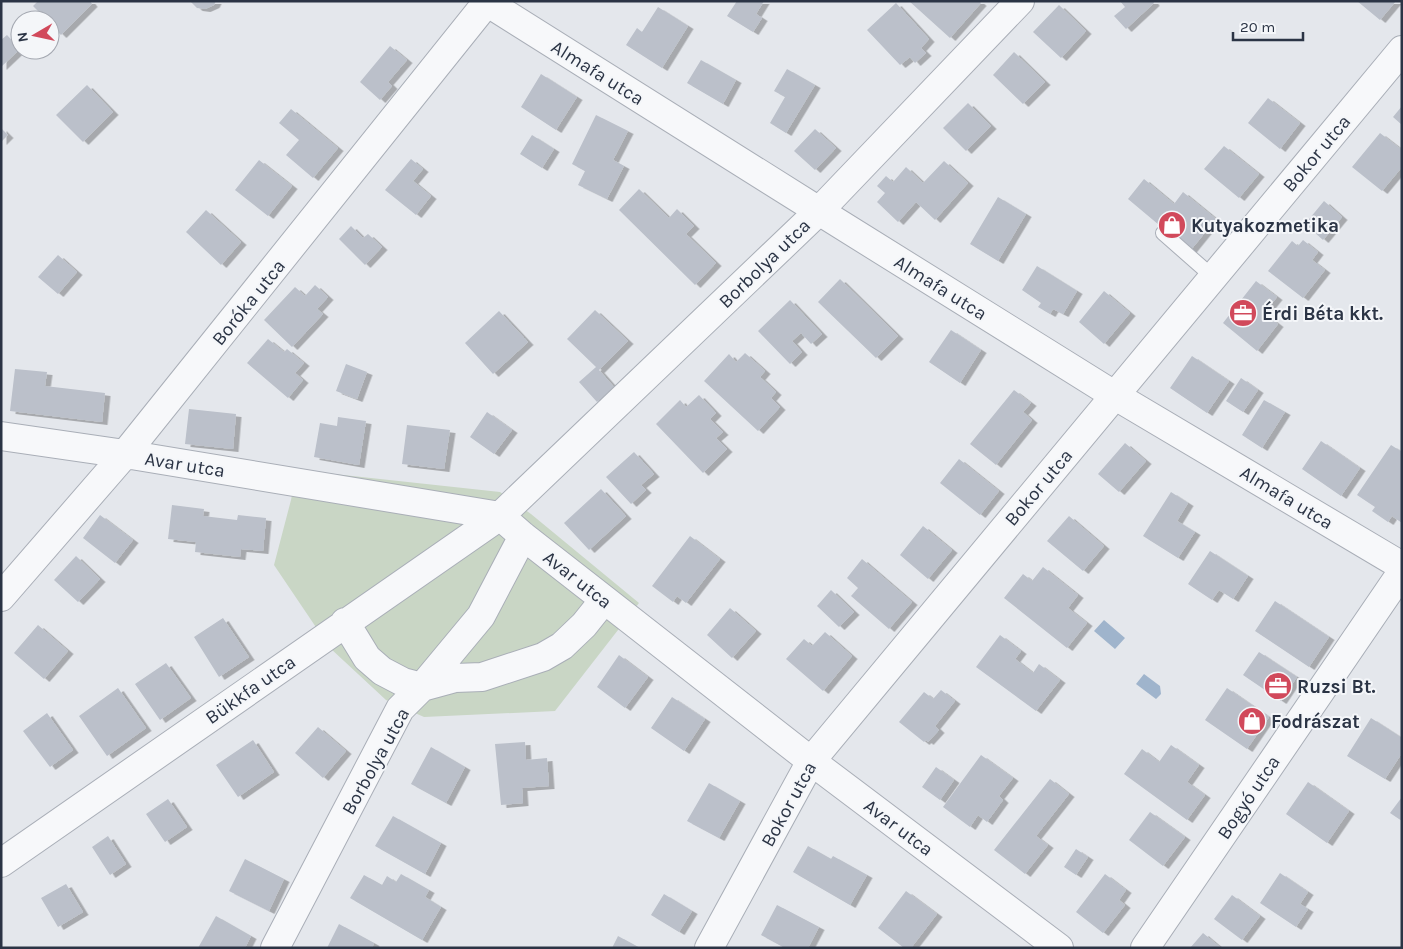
<svg xmlns="http://www.w3.org/2000/svg" width="1403" height="949" viewBox="0 0 1403 949" font-family="Karla,sans-serif">
  <style>
    .green { fill: #c9d6c5 }
    .water { fill: #9fb4cc }
    .building { fill: #bbc0ca; filter: url(#shadow) }
    .lines { fill: none; stroke-linecap: round; stroke-linejoin: round }
    .lane-casing { stroke: #a9aeb7; stroke-width: 16 }
    .street-casing { stroke: #a9aeb7; stroke-width: 30 }
    .lane { stroke: #f7f8fa; stroke-width: 14 }
    .street { stroke: #f7f8fa; stroke-width: 28 }
    .labels { text-anchor: middle; stroke-width: 4; stroke-linejoin: round; paint-order: stroke }
    .street-label { font-size: 19px; fill: #2b3445; stroke: #f4f6f9 }
    .poi-label { font-size: 19px; font-weight: bold; fill: #2b3445; stroke: #f4f6f9; text-anchor: start }
  </style>
  <defs>
    <filter id="shadow"><feDropShadow dx="5.5" dy="3" stdDeviation="0" flood-color="#0004"/></filter>
  </defs>
  <rect width="100%" height="100%" fill="#e4e7ec"/>
  <path class="green" d="M297,470L500,492L531,514L639,603L555,711L424,717L386,700L330,648L274,565L291,500Z"/>
  <path class="water" d="M1104,620L1125,638L1115,649L1094,631Z
    M1144,674L1160,686L1161,694L1156,699L1136,684Z"/>
  <path class="building" d="M38,1H90L92,4L61,35L50,24V20H47L33,6Z
    M190,1H216L214,5L205,9L197,8Z
    M737,1H764L756,14L762,18L753,32L727,16Z
    M909,1H979L981,3L950,38Z
    M1120,1H1153L1154,3L1126,29L1114,16L1125,7Z
    M1357,1H1396L1380,20Z
    M896,3L929,39L921,48L926,53L915,63L910,57L900,65L867,30Z
    M1059,5L1086,31L1061,58L1033,32Z
    M658,7L688,26L662,68L626,45L637,28L642,32Z
    M7,35L20,49L1,67V40Z
    M390,46L407,60L388,82L392,86L380,100L360,82Z
    M1014,52L1045,82L1023,104L993,75Z
    M701,60L736,80L723,104L687,83Z
    M787,69L815,85L786,133L770,123L785,97L774,91Z
    M541,74L577,97L556,130L521,107Z
    M87,85L113,112L83,142L56,115Z
    M1268,98L1300,123L1280,149L1248,123Z
    M968,103L991,126L966,151L943,128Z
    M1402,106V125L1393,117Z
    M291,109L338,148L313,178L286,155L299,140L279,123Z
    M596,115L628,131L613,160L624,166L607,199L578,185L585,171L572,164Z
    M1,128L8,135L1,142Z
    M815,129L836,148L815,170L794,151Z
    M1380,133L1402,150V167L1382,191L1352,167Z
    M532,135L554,149L542,168L520,154Z
    M1224,146L1259,174L1239,198L1204,169Z
    M411,159L423,169L413,181L431,196L416,215L385,190Z
    M259,160L292,186L268,216L235,190Z
    M944,161L968,183L935,220L916,202L898,222L877,202L885,193L877,186L886,176L893,182L906,167L923,183Z
    M1144,179L1174,204L1183,192L1216,219L1190,251L1128,199Z
    M639,189L669,218L677,209L694,226L686,234L716,263L695,285L619,210Z
    M998,197L1026,214L998,261L970,244Z
    M1324,201L1342,217L1323,240L1305,224Z
    M206,210L241,242L221,265L186,232Z
    M351,226L363,238L368,234L382,247L365,265L339,239Z
    M1303,240L1318,252L1312,260L1325,270L1303,298L1268,271L1292,241L1298,246Z
    M58,255L77,272L58,294L38,277Z
    M1037,266L1077,291L1063,314L1053,309L1050,314L1038,307L1041,303L1022,290Z
    M840,279L898,336L876,358L818,302Z
    M1256,281L1277,297L1264,313L1278,324L1257,351L1223,323Z
    M315,285L328,297L317,309L323,314L292,347L264,320L295,287L305,296Z
    M1104,291L1130,313L1104,344L1079,322Z
    M790,300L822,334L811,344L801,333L792,341L802,352L790,364L758,331Z
    M595,310L628,341L599,370L614,387L597,402L579,382L596,367L567,339Z
    M499,311L528,342L493,374L465,343Z
    M951,330L981,350L960,383L929,362Z
    M268,339L284,352L287,349L304,363L295,373L303,380L288,398L247,363Z
    M745,353L765,371L760,377L776,392L771,398L780,407L758,431L704,381L729,354L736,362Z
    M1192,356L1229,381L1207,413L1170,388Z
    M346,364L367,372L357,399L336,391Z
    M15,369L47,372L45,386L105,393L102,422L10,411Z
    M1241,378L1258,390L1243,412L1226,401Z
    M1014,390L1031,403L1023,412L1032,420L996,465L970,444Z
    M699,395L716,413L710,419L723,432L716,438L727,449L703,473L656,424L680,400L686,407Z
    M1264,400L1285,412L1262,448L1242,435Z
    M189,409L236,414L233,449L185,444Z
    M487,412L512,430L494,454L470,437Z
    M338,417L366,421L359,465L314,457L320,423L337,426Z
    M407,425L450,430L444,469L402,464Z
    M1321,441L1360,468L1341,496L1302,469Z
    M1125,443L1146,461L1119,492L1098,474Z
    M1391,445L1402,452V523L1392,516L1388,522L1372,511L1375,507L1357,495Z
    M634,452L654,474L641,485L646,490L631,504L606,477Z
    M959,459L999,491L980,515L940,483Z
    M601,489L626,516L589,550L564,523Z
    M1171,492L1188,503L1177,521L1195,532L1178,558L1143,536Z
    M172,505L204,509L203,516L237,520L238,515L266,518L263,551L241,549L240,557L195,552L196,542L168,539Z
    M100,515L133,540L115,563L83,538Z
    M1069,516L1104,546L1083,571L1047,541Z
    M923,526L952,550L928,579L900,555Z
    M690,536L720,559L686,603L677,596L673,602L652,586Z
    M1210,551L1248,576L1233,599L1219,590L1212,600L1188,584Z
    M76,556L100,579L78,602L54,580Z
    M862,559L912,602L889,629L851,596L858,588L847,578Z
    M1043,567L1078,595L1068,608L1087,623L1067,648L1004,598L1023,574L1032,581Z
    M831,590L854,612L839,627L817,606Z
    M1275,601L1329,637L1309,667L1255,631Z
    M730,608L756,631L732,658L707,635Z
    M223,618L249,657L219,677L194,637Z
    M38,625L68,651L44,679L14,653Z
    M825,632L852,656L823,691L786,659L804,639L812,646Z
    M1000,635L1021,651L1015,659L1033,673L1039,664L1060,680L1036,711L976,667Z
    M1259,652L1297,677L1281,701L1243,675Z
    M619,655L648,677L625,708L597,687Z
    M166,663L191,698L160,720L135,684Z
    M118,688L146,728L107,756L79,716Z
    M1227,688L1269,717L1247,749L1205,720Z
    M941,690L955,701L935,726L939,730L928,742L926,740L924,742L899,722L924,692L933,699Z
    M672,697L705,719L684,751L651,728Z
    M47,713L73,750L50,767L23,731Z
    M1371,718L1402,738V753L1385,779L1347,756Z
    M318,727L346,751L323,778L295,753Z
    M253,740L274,772L238,797L216,765Z
    M525,742L526,760L547,758L549,786L522,788L523,803L501,805L495,744Z
    M1171,745L1199,765L1187,782L1205,795L1187,820L1124,774L1142,749L1159,762Z
    M431,747L465,767L446,803L411,784Z
    M981,755L1013,778L999,796L1003,800L987,822L978,815L970,827L943,807Z
    M936,767L954,780L940,800L922,787Z
    M1050,779L1069,794L1036,836L1048,845L1025,874L994,850Z
    M1308,782L1349,811L1327,843L1286,814Z
    M709,783L740,801L719,838L687,821Z
    M1402,797V821L1390,813Z
    M168,799L187,827L165,842L146,814Z
    M1150,812L1185,837L1163,866L1129,840Z
    M393,816L441,843L425,874L375,846Z
    M108,836L126,864L110,875L92,847Z
    M808,846L831,859L833,856L867,875L850,905L793,872Z
    M1076,849L1088,857L1076,875L1064,867Z
    M245,859L284,879L269,911L229,891Z
    M1280,873L1308,892L1300,904L1308,909L1296,927L1260,903Z
    M401,874L429,890L425,897L441,907L422,940L350,898L364,875L382,885L387,876L396,882Z
    M1105,874L1126,890L1119,900L1125,905L1103,933L1076,912Z
    M66,884L83,912L58,927L41,898Z
    M906,891L937,914L911,948H904L878,928Z
    M664,894L692,911L679,932L651,915Z
    M1232,895L1260,916L1242,940L1214,919Z
    M777,905L819,927L808,948H785L761,935Z
    M216,916L251,936L245,948H198Z
    M339,924L374,943L372,948H327Z
    M1203,933L1221,948H1190Z
    M618,936L640,948H612Z"/>
  <g class="lines">
    <defs>
      <path id="lane" d="M1163,233L1213,277"/>
      <path id="street" d="M485,1L819,211L1114,395L1402,566
        M1,436L125,454L500,516L523,536L811,761L1059,948
        M1,597L125,454L488,1
        M345,622L367,658L382,671L403,682L422,687L455,678L482,677L543,657L562,646L584,625L604,600
        M1,863L500,516L819,211L1020,1
        M275,948L400,709L422,687L481,616L523,536
        M709,948L811,761L1402,50
        M1145,948L1402,572"/>
    </defs>
    <use href="#lane" class="lane-casing"/>
    <use href="#street" class="street-casing"/>
    <use href="#lane" class="lane"/>
    <use href="#street" class="street"/>
  </g>
  <defs>
    <symbol id="shop-disc" viewBox="-11 -11 22 22"><circle r="9.5" fill="#d1495b" stroke="#f4f6f9"/><path d="M-5-2.5h2.3a2.7 3.5 0 0 1 5.4 0H5L5.5 6h-11ZM-1.5-2.5h3a1.5 2.3 0 0 0-3 0Z" fill="#fff"/></symbol>
    <symbol id="office-disc" viewBox="-11 -11 22 22"><circle r="9.5" fill="#d1495b" stroke="#f4f6f9"/><path d="M-6-3h4V-5.5h4V-3h4V5H-6ZM-1-4.5V-3h2v-1.5ZM-6 0V1H6V0Z" fill="#fff"/></symbol>
  </defs>
  <g fill-rule="evenodd">
    <use href="#shop-disc" x="1156" y="209" width="32" height="32"/>
    <use href="#office-disc" x="1227" y="297" width="32" height="32"/>
    <use href="#office-disc" x="1262" y="670" width="32" height="32"/>
    <use href="#shop-disc" x="1236" y="705" width="32" height="32"/>
  </g>
  <g class="labels">
    <g class="street-label">
      <text transform="translate(598 72) rotate(32)" y="7">Almafa utca</text>
      <text transform="translate(1316 153) rotate(-50)" y="7">Bokor utca</text>
      <text transform="translate(764 263) rotate(-44)" y="7">Borbolya utca</text>
      <text transform="translate(941 287) rotate(32)" y="7">Almafa utca</text>
      <text transform="translate(248 302) rotate(-51)" y="7">Boróka utca</text>
      <text transform="translate(185 464) rotate(9)" y="7">Avar utca</text>
      <text transform="translate(1038 487) rotate(-50)" y="7">Bokor utca</text>
      <text transform="translate(1287 497) rotate(31)" y="7">Almafa utca</text>
      <text transform="translate(578 579) rotate(38)" y="7">Avar utca</text>
      <text transform="translate(250 689) rotate(-35)" y="7">Bükkfa utca</text>
      <text transform="translate(375 761) rotate(-61)" y="7">Borbolya utca</text>
      <text transform="translate(1248 797) rotate(-56)" y="7">Bogyó utca</text>
      <text transform="translate(788 804) rotate(-61)" y="7">Bokor utca</text>
      <text transform="translate(899 827) rotate(37)" y="7">Avar utca</text>
    </g>
    <g class="poi-label">
      <text x="1191" y="232">Kutyakozmetika</text>
      <text x="1262" y="320">Érdi Béta kkt.</text>
      <text x="1297" y="693">Ruzsi Bt.</text>
      <text x="1271" y="728">Fodrászat</text>
    </g>
  </g>
  <rect width="1403" height="949" fill="none" stroke="#2b3445" stroke-width="5"/>
  <g transform="translate(35 35) rotate(261)"><circle r="24" fill="#f4f6f9" stroke="#a4a8b1"/>
  <path d="M0-4L9 19L0 12L-9 19Z" fill="#d1495b"/>
  <text y="-8" font-size="14" font-weight="bold" text-anchor="middle" fill="#2b3445">N</text>
  </g>
  <path d="M1233 32v8h70v-8" fill="none" stroke="#2b3445" stroke-width="2.5"/>
  <text x="1240" y="32" font-size="15" fill="#2b3445" stroke="#f4f6f9" stroke-width="4" paint-order="stroke">20 m</text>
</svg>
